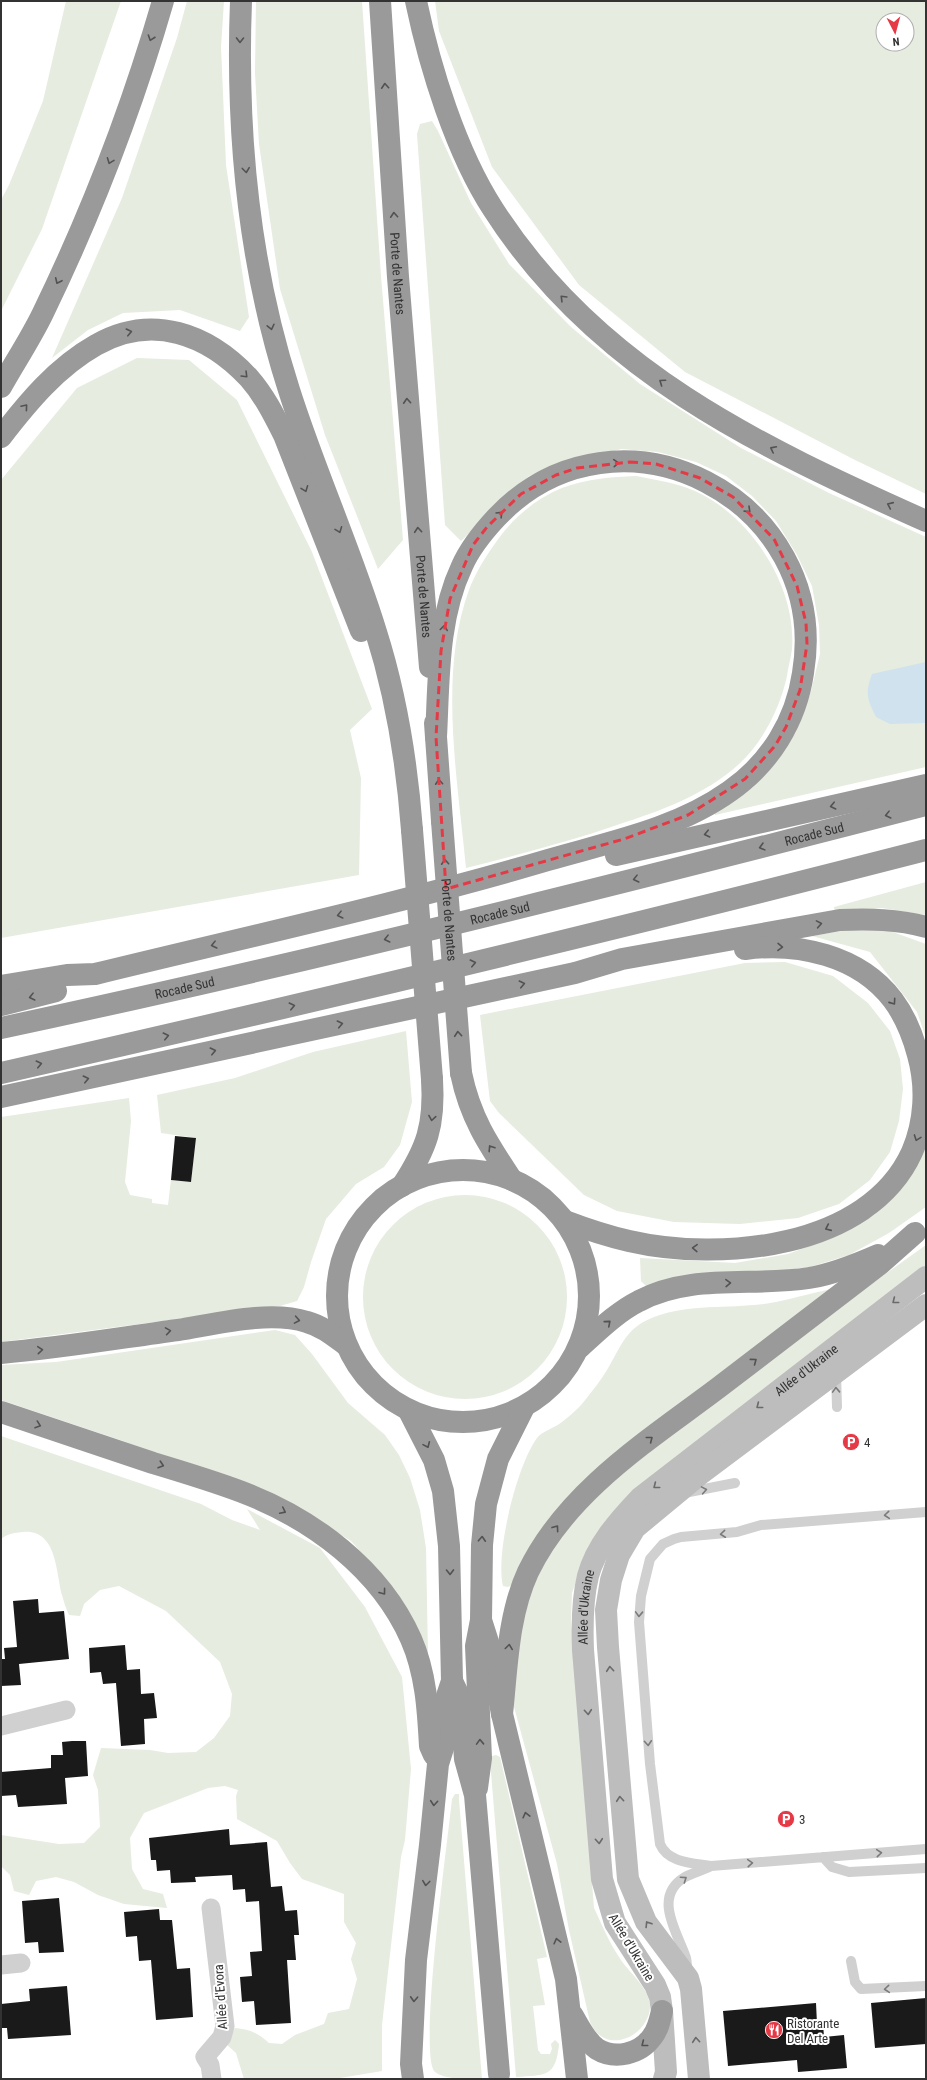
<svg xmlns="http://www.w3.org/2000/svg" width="927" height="2080" viewBox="0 0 927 2080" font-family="'Roboto Condensed',sans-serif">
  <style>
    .green { fill: #e6ecdf; fill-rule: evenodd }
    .water { fill: #cfe2ee }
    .building { fill: #1a1a1a }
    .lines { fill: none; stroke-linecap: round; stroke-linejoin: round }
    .lane { stroke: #d0d0d0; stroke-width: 10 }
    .street { stroke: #d0d0d0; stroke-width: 19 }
    .secondary { stroke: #bdbdbd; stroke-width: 22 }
    .highway { stroke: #9a9a9a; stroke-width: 22 }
    .highway-bridge { stroke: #9a9a9a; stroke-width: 22 }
    .oneway { stroke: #525252 }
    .oneway2 { stroke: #6a6a6a }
    .oneway3 { stroke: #7a7a7a }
    .marked { fill: none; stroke: #e63946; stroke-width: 3; stroke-dasharray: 8 5; stroke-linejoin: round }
    .labels { text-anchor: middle; stroke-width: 4; stroke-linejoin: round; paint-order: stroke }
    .street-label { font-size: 13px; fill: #333; stroke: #fff }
    .poi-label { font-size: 13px; fill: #333; stroke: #fff; text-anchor: start }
  </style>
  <rect width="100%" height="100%" fill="#fff"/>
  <path class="green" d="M66,1H121L42,229L1,311V200L9,185L43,101Z
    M187,1H224L221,47L226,165L249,317L240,331L180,310L123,313L88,330L52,358L122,198L177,38Z
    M256,1H362L381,276L403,540L378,569L325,435L280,289L259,144L255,73Z
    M435,1H926V494L855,460L685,372L579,285L492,167L439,31ZM883,20H907V44H883Z
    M432,121L438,131L471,203L509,264L571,327L640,384L741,448L829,493L926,537V767L715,815L714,811L752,788L773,766L796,732L811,691L820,654L819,625L812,586L797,555L776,521L752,496L726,476L696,462L658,452L621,449L529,476L461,541L445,525L417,134L420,124Z
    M137,358L189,360L237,400L312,552L372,709L350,730L361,778L359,875L1,938V480L77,388Z
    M636,476C657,480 676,483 695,491C751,516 797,587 792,649C791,658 788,667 787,676C780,708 763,742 739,764C705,795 660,811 617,825C568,842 517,855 466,868C458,781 438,674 469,590C475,574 484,559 494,545C511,520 533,500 562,488C586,479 611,477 636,476Z
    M926,882V915L882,908L835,913L834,907Z
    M848,930L890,931L926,944V1038L917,1012L870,952L812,936Z
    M785,962L833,976L868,1003L890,1031L900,1059L903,1089L899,1121L890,1152L870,1180L839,1204L798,1218L740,1224L674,1222L617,1211L584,1195L499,1113L490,1101L480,1015L745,963Z
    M406,1031L412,1102L400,1145L384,1167L356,1184L326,1219L311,1262L304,1287L297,1301L280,1306L1,1342V1117L129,1098L131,1121L125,1182L130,1195L152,1199V1203L168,1205L171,1180L191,1182L196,1138L161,1133L157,1095L235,1078L313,1052Z
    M926,1137V1207L889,1233L849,1255L810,1267L647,1287L641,1281L640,1258L735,1263L788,1254L834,1237L874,1215L905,1179Z
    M363 1297a102 102 0 1 1 204 0a102 102 0 1 1-204 0Z
    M926,1245V1265L638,1490L580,1569L572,1593L571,1619L594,1908C602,1925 609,1942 619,1957C628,1972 649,1987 650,2006C650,2031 617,2052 597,2033C594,2030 592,2026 590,2022L569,1930L557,1864L514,1707L511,1689L512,1668L531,1591L553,1546L598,1490L863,1290Z
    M838,1288L660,1420L512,1585L508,1587L503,1586C495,1554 517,1465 537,1438C542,1431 555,1428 562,1422C570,1416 580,1407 586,1399C593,1390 601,1380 607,1370C621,1347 625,1328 654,1317C694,1302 735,1310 776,1302C797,1298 817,1291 838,1288Z
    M275,1330L295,1335L312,1354L348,1403L385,1435L399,1455L410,1478L420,1510L426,1548L428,1655L389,1583L351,1541L287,1502L123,1441L1,1400V1365L56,1362Z
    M1,1436L201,1504L232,1520L260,1530L247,1509L320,1548L365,1607L402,1677L411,1769L405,1840L401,1857L382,2025V2071L334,2079H244L236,2053L226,2044L235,2028C249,2029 258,2033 269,2043L282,2044L295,2035L324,2024L328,2013L349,2009L357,1979L351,1959L356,1943L344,1922V1894L302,1879L290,1863L277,1841L237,1819L236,1796L238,1790L225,1786L208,1788L144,1813L130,1838L132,1869L143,1889L163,1894L167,1908L124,1904L98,1895L74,1882L56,1877L36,1881L29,1895L14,1891L10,1875L1,1866V1835L59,1844L84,1843L100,1827L98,1790L93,1775L101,1748L150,1750L168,1753L196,1752L214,1738L230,1716L232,1694L220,1662L166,1611L119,1586L100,1590L84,1604L80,1616L69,1615C66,1609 64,1602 62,1595C56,1572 57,1529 23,1532C14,1533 9,1533 1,1539Z
    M496,1755L500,1757L547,1957L537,1959L545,2005L533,2006L538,2050L541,2054H550L552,2049L551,2044L555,2040L559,2044C556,2077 546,2075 516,2077L490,1760L492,1756Z
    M455,1794H459V1800L482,2079C468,2079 443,2080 434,2071C419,2048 448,1839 452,1799Z"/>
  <path class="water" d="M926,662V723L890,724L876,717C867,699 865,693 872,674Z"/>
  <path class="building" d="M175,1136L196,1138L191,1182L171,1180Z
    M38,1599L39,1613L64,1611L69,1659L19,1664L21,1685L1,1686V1659H5L4,1648L17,1647L13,1601Z
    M125,1645L127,1670L140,1669L141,1694L154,1693L157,1718L144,1719L145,1744L121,1746L116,1683L103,1684L101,1672L90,1673L89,1648Z
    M72,1741H86L88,1776L65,1778L67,1804L18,1807L16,1795L1,1796V1772L51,1768V1755H63L62,1742Z
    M229,1829L230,1845L267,1842L271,1887L282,1886L285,1911L297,1910L299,1935H294L296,1960H287L291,2023L256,2025L254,2001L242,2002L240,1977L252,1976L250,1952L262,1951L259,1901L246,1902L245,1889L233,1890L232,1875L195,1877L196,1882L171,1883L170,1870L157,1871L156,1860H151L149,1838Z
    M59,1898L64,1952L39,1953L38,1942L25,1943L22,1901Z
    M159,1909L160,1920H172L177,1969L190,1968L193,2017L156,2020L151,1960L139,1961L137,1936L126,1937L124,1912Z
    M67,1986L71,2035L8,2039L7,2028H1V2004L30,2001L29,1989Z
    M926,1998V2044L875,2048L871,2003Z
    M816,2003L817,2024L823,2023L824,2037L844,2035L847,2068L798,2072L797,2060L728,2066L723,2011Z"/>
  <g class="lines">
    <path class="lane" d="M836,1373L837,1407
      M684,1493L735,1483
      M926,1512L761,1525L737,1532L681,1537L674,1539L663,1544L650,1559L641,1596L639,1622L650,1764L660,1844C668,1863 693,1863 711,1866L926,1849
      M823,1857L832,1867L849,1872L926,1868
      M851,1961L855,1982L861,1989L926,1986
      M687,1970C687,1965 687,1959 685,1955C676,1930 653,1896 685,1877C693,1873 703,1870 711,1866"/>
    <path class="street" d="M1,1726L66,1710
      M211,1908L225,2026L222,2037L205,2057L210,2065L212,2079
      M1,1965L21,1963"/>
    <g class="secondary">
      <path id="s1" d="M664,2079L666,2072L662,2011L660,1997L655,1985L615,1923L602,1879L583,1650C582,1625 582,1600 588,1576C596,1546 619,1520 640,1498L926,1277"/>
      <path d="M699,2079L691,1989L688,1978L646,1922L628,1879L608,1647L606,1610L611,1580L619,1555L635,1528L699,1475L926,1305"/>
    </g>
    <g class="highway">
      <path d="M241,1C236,131 249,266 289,390C315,472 351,550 376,632C396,695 407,764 412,830"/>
      <path id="s2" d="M380,1L398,277L430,667"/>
      <path d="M416,1C430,68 456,152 493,209C596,370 758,446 926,521"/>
      <path d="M1,387C15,362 31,338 43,313C92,212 132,108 163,1"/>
      <path d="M1,437C28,402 57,367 96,345C152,313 208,334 249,378C264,395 274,415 284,435L361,631"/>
      <path d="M435,723L442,821"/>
      <path d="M616,855L926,785"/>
      <path d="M1,986L67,975L95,974C246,937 399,904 548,860C610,842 677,829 730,791C770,763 796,721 803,673C832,500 618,388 496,518C483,532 470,548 462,566C437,619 439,680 436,737"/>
      <path d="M1,1005L56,991"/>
      <path id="s3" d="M1,1028C311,962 619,884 926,805"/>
      <path d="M1,1073C310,1003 619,929 926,850"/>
      <path d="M461,1073C470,1117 488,1144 512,1180"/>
      <path d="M1,1097L575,973L622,959L840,920C869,919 898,919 926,927"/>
      <circle cx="463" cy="1296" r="126"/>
      <path d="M402,1186C427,1148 435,1125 432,1079"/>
      <path d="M565,1221C586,1229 607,1236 629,1241C720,1262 868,1249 912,1152C925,1122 927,1087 918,1055C913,1036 905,1016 893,1000C859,955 797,942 745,949"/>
      <path d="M579,1348C598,1331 617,1312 639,1301C691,1273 753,1287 809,1278C833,1274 855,1265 878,1255"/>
      <path d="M1,1353C60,1348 119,1338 178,1330C216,1324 269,1310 307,1322C322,1326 334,1336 346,1345"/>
      <path d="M409,1411L434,1460L443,1491L449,1546L452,1681L445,1702L444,1745L438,1764L430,1845L416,1960L411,2064L413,2079"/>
      <path d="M1,1412C52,1429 102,1446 153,1463C183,1472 213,1481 242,1492C313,1519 380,1569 411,1639C426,1673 428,1710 430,1746L434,1755"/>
      <path d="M481,1620L489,1645L502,1714L566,1979L577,2079"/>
      <path d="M452,1681L461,1700L465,1759L475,1795L499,2074"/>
      <path d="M502,1714C507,1667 508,1615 528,1572C567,1491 649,1440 718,1388C772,1347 826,1305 880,1264L915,1233"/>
      <path d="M477,1788L481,1758L476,1646L481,1620L482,1545L486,1504L498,1459L524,1407"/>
      <path d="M573,2016C580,2028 586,2041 597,2049C615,2060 640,2054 652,2037C658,2030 660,2020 662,2011"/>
    </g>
    <g class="highway-bridge">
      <path id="s4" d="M442,821L461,1073"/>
      <path d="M412,830L432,1079"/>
    </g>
  </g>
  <defs><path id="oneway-chevron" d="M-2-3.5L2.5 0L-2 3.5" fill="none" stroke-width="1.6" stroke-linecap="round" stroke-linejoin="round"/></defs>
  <g class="oneway">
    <use href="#oneway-chevron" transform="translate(151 38) rotate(109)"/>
    <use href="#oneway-chevron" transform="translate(240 40) rotate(91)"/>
    <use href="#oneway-chevron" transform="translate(385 86) rotate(-94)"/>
    <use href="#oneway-chevron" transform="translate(110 161) rotate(111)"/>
    <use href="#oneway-chevron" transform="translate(246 170) rotate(83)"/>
    <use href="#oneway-chevron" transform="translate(394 215) rotate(-94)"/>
    <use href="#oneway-chevron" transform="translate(58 281) rotate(115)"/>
    <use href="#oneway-chevron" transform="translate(563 298) rotate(-135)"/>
    <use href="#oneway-chevron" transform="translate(271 327) rotate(77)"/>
    <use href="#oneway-chevron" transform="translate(129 332) rotate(-13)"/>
    <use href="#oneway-chevron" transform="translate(245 375) rotate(45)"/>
    <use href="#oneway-chevron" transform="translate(662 382) rotate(-145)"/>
    <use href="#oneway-chevron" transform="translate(407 401) rotate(-94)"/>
    <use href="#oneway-chevron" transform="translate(25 407) rotate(-50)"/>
    <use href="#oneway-chevron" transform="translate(773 449) rotate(-153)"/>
    <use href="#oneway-chevron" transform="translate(616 463) rotate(-4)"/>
    <use href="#oneway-chevron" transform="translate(305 489) rotate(69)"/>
    <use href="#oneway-chevron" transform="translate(890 505) rotate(-156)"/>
    <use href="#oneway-chevron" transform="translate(748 510) rotate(44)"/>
    <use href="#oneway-chevron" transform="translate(500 514) rotate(-46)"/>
    <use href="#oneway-chevron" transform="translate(339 530) rotate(69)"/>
    <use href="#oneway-chevron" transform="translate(418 530) rotate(-95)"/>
    <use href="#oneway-chevron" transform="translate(444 628) rotate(-82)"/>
    <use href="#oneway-chevron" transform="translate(439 782) rotate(-94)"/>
    <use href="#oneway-chevron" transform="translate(833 806) rotate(167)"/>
    <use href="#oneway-chevron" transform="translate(888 815) rotate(166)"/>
    <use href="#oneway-chevron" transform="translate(707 834) rotate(167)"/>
    <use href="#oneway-chevron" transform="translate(762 847) rotate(165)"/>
    <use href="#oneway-chevron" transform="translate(445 862) rotate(-94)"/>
    <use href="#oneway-chevron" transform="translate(636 879) rotate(166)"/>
    <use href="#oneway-chevron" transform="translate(340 915) rotate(166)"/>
    <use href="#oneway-chevron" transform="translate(819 924) rotate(-10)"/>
    <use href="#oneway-chevron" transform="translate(387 939) rotate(166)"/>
    <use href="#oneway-chevron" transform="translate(214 945) rotate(166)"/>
    <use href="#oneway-chevron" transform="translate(780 947) rotate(1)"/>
    <use href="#oneway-chevron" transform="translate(473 963) rotate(-13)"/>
    <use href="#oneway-chevron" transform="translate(522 984) rotate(-12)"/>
    <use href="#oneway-chevron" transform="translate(32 997) rotate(166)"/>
    <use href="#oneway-chevron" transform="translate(893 1002) rotate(55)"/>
    <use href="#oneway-chevron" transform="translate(292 1006) rotate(-13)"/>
    <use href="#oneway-chevron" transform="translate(340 1024) rotate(-12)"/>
    <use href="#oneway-chevron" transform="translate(458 1034) rotate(-95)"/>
    <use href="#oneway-chevron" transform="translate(166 1036) rotate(-13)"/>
    <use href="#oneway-chevron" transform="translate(213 1051) rotate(-13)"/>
    <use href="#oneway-chevron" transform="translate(39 1064) rotate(-13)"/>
    <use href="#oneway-chevron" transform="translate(86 1079) rotate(-13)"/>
    <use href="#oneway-chevron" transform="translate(432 1118) rotate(99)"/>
    <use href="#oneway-chevron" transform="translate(917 1138) rotate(110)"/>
    <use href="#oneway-chevron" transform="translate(491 1148) rotate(-123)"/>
    <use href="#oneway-chevron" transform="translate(828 1228) rotate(156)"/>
    <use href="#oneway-chevron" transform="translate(695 1248) rotate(-178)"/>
    <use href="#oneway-chevron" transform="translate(728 1283) rotate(-2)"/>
    <use href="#oneway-chevron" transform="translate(297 1320) rotate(10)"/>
    <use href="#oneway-chevron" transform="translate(608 1323) rotate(-41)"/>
    <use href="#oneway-chevron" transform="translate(168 1331) rotate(-9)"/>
    <use href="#oneway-chevron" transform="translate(40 1350) rotate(-5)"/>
    <use href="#oneway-chevron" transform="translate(754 1361) rotate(-37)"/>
    <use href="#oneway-chevron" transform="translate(38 1425) rotate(19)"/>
    <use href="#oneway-chevron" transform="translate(650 1439) rotate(-38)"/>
    <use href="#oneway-chevron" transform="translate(427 1445) rotate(66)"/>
    <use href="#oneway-chevron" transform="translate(161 1465) rotate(18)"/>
    <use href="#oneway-chevron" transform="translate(283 1511) rotate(26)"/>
    <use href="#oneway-chevron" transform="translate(556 1528) rotate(-54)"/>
    <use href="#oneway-chevron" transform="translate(482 1539) rotate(-87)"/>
    <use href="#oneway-chevron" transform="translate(450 1572) rotate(89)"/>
    <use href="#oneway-chevron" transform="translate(383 1592) rotate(53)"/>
    <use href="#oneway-chevron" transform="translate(509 1647) rotate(-82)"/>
    <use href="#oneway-chevron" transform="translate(480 1742) rotate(-92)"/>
    <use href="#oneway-chevron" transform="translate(434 1803) rotate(95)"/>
    <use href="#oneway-chevron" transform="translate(526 1815) rotate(-104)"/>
    <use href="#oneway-chevron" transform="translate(426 1883) rotate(97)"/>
    <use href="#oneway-chevron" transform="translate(557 1941) rotate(-104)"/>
    <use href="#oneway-chevron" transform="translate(414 1999) rotate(93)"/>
    <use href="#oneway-chevron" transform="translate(644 2044) rotate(142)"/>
  </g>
  <g class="oneway2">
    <use href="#oneway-chevron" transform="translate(895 1301) rotate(142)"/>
    <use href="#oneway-chevron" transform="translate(759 1406) rotate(142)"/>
    <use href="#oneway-chevron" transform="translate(656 1486) rotate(142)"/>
    <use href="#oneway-chevron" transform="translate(610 1669) rotate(-95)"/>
    <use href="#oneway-chevron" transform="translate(588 1712) rotate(85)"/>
    <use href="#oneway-chevron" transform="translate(620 1799) rotate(-95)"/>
    <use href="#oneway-chevron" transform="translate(599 1841) rotate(85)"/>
    <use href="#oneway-chevron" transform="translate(648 1924) rotate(-122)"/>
    <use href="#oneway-chevron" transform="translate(696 2040) rotate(-95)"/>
  </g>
  <g class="oneway3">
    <use href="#oneway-chevron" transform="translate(836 1390) rotate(-92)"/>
    <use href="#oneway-chevron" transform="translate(704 1490) rotate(-10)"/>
    <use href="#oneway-chevron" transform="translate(887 1515) rotate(175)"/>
    <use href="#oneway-chevron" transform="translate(723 1534) rotate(174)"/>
    <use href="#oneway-chevron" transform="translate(639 1614) rotate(92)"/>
    <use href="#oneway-chevron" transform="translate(648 1743) rotate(86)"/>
    <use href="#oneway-chevron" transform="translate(879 1853) rotate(-5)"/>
    <use href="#oneway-chevron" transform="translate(750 1863) rotate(-4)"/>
    <use href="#oneway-chevron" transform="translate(684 1879) rotate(-34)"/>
    <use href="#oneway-chevron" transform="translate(887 1989) rotate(175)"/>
  </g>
  <path class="marked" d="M630,462L656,464L700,478L733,497L774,539L797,586L806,623L807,644L800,690L786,727L775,746L745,779L688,815L624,839L446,889L436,737L441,651L450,599L473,545L487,527L521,494L556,475L577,468Z"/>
  <defs>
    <symbol id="parking-disc" viewBox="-11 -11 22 22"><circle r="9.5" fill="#e63946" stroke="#fff"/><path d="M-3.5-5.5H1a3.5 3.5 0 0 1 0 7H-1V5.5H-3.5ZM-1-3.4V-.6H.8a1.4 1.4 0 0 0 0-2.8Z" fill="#fff"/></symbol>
    <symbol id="restaurant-disc" viewBox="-11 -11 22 22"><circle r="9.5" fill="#e63946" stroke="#fff"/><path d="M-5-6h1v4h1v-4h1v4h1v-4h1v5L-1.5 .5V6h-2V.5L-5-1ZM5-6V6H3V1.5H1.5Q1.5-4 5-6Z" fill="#fff"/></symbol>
  </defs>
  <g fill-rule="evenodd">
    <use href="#parking-disc" x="841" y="1432" width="20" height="20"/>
    <use href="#parking-disc" x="776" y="1809" width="20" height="20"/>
    <use href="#restaurant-disc" x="764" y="2020" width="20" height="20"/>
  </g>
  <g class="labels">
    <g class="street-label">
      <text dy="5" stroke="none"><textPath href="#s2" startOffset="273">Porte de Nantes</textPath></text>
      <text dy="5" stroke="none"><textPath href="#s2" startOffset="597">Porte de Nantes</textPath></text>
      <text dy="5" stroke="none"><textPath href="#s3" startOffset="836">Rocade Sud</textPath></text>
      <text dy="5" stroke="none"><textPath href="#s3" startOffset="512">Rocade Sud</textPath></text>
      <text dy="5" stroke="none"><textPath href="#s4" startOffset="99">Porte de Nantes</textPath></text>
      <text dy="5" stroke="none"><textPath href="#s3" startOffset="188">Rocade Sud</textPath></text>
      <text dy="5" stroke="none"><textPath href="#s1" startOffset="824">Allée d'Ukraine</textPath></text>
      <text dy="5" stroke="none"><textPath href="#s1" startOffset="488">Allée d'Ukraine</textPath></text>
      <text transform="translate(632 1947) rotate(59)" y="5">Allée d'Ukraine</text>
      <text transform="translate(220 1997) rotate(-94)" y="5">Allée d'Evora</text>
    </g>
    <g class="poi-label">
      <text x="864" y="1447">4</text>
      <text x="799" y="1824">3</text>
      <text x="787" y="2028">Ristorante<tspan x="787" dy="15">Del Arte</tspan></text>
    </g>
  </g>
  <rect width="927" height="2080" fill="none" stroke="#333333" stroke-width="4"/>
  <g transform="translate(895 32) rotate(174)"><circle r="19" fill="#ffffff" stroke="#adadad"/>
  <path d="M0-3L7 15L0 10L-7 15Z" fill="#e63946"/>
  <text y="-6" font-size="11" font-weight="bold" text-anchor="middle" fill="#333333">N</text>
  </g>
</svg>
